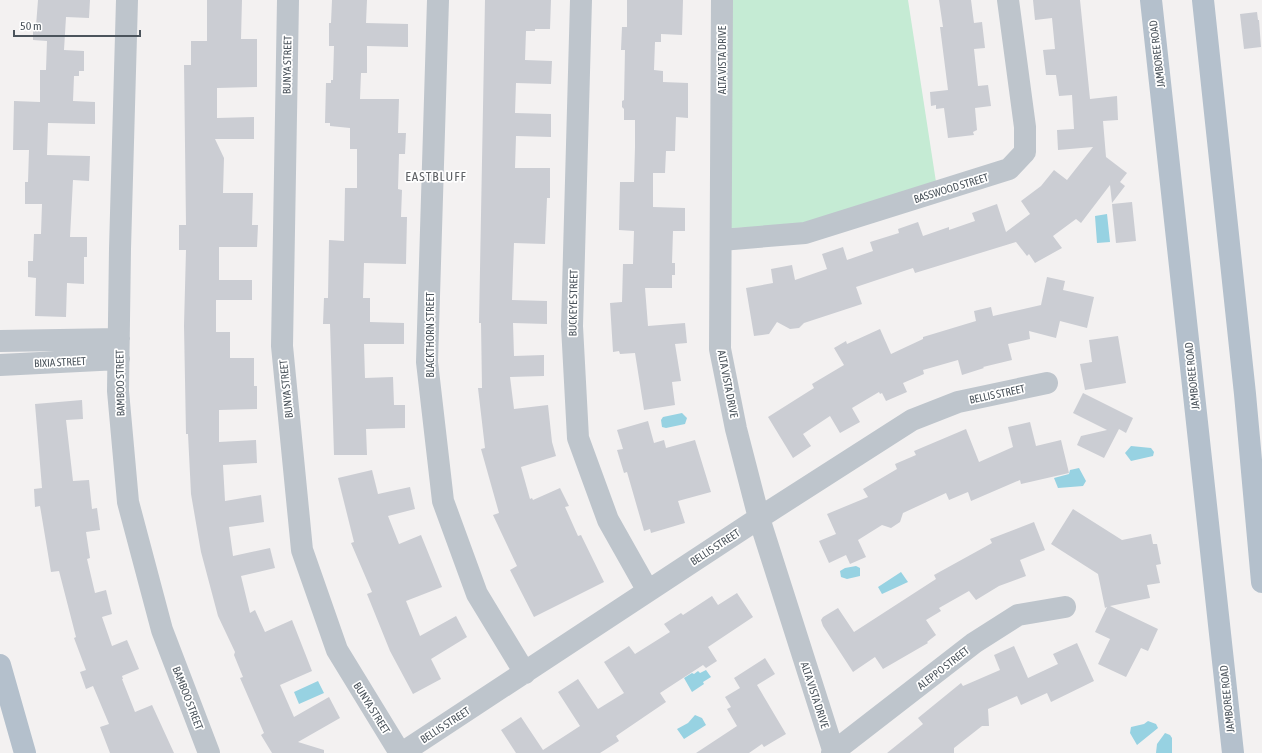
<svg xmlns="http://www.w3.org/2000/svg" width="1262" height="753" viewBox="0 0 1262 753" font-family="'Asap Condensed',sans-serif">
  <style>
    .green { fill: #c5ebd4 }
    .water { fill: #97d2e2 }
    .building { fill: #cbcdd3 }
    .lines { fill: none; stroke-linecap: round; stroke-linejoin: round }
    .minor { stroke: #bec5cc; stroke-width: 22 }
    .major { stroke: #b4c0cc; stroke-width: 22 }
    .labels { text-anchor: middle; stroke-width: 3.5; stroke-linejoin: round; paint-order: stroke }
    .street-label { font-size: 11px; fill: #4b545c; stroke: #fff }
    .quarter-label { font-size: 13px; letter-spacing: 1px; fill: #5e6165; stroke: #fff }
  </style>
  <rect width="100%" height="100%" fill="#f3f1f1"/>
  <path class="green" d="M729,0H908L936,182L802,226L731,228Z"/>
  <path class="water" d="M1107,214L1110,242L1097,243L1095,216Z
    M682,413L687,418L685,424L666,428L662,427L661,420L663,417Z
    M1131,446L1151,448L1154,452L1153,456L1131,461L1125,453Z
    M1079,468L1086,481L1083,486L1058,488L1054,478L1069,474L1070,470Z
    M856,566L860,568V576L847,579L841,577L840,571L845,568Z
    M901,572L908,582L882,594L878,587Z
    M706,670L711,677L703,682L704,684L692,692L684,678L692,673L694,674L698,671L700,673Z
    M318,681L324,693L299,704L294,692Z
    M695,715L702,718L706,725L684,739L677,729L688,723Z
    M1148,721L1156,724L1158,728L1137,745L1130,733L1131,727L1144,724Z
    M1165,733L1170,735L1172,738V753H1156L1157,744Z"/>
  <path class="building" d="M38,0H90L89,18L66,17L64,50L84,51V71H79V76H74L73,101L95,102V124L48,123L47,155L90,156L89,181L73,180L70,237H87V257H84V284L67,283L66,317L35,316L36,278L28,277V261H33L34,234H41L42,204H25V182H28L29,150H13L14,101L40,102V70H46L47,41L33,40V26H36Z
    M207,0H242L241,39H257V87L217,88V118L254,117V139H215L224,158L223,193H253L252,225H258L257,247H219V280H252V300H216V332H230V358H254V386H257V409L219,410V442L256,440L257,463L223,465L225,501L261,495L264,522L229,527L233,556L270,548L275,568L241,576L250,613L255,610L265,632L292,620L312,671L280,685L294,717L329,697L340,718L298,742L324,750V753H272L261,735L264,733L240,678L243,677L234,655L235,652L218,616L201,552L191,494L188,434H186L184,326L186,250H179V225H186L184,65H191V41H207Z
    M332,0H367L366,23L408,24V47L367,46V73H361L360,99H399L398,133H406L405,154H399L398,189L402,190L401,217H407L406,264L364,263L363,298H370V322L404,323V344H364L365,378L393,377L394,405H405V428L366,429L367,455H334L330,324H323L324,298H328L329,240L344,241L345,188H357V149H350V128L330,126V123H325L326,83H331V80H333L334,46H329V23H331Z
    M485,0H551L550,29H535V31H526L525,60L552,61L551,84L516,83L515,113L551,114V137L516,136L515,168H550V198H547L545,244L514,243L513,270L512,300L547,301V324L513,323L514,356L544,355V376L510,377L514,409L548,405L552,442L556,456L521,467L530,499L532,498L533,500L560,488L569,506L565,507L578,536L581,535L604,582L534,617L510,570L517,566L493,515L499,513L481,449L485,448L478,388H482L481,323H479Z
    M627,0H683L682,35L661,34V42H655L654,70L663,71V82L688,83V118L676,117L675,151H666L665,173H653V207L685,208V231H673L672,263H675V275H672V288H645L648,326L685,323L687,343L675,344L681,381L672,382L675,405L644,410L635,353L620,354L619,351L613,352L610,303L622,302L623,264H633L634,231L619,230L620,182H634L635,147V120H624V109L622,107V101L624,100L625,50H621L622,27H627Z
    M939,0H971L974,23L982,22L985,48L974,49L978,86L988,85L991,106L975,108L977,130L973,132L974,135L948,138L944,108L936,109V105L931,106L930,92L948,90L940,27H943Z
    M1033,0H1080L1090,99L1117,96L1118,120L1103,121L1106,157L1127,173L1120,182L1125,186L1112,203L1110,185L1081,223L1076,219L1053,236L1062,248L1035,263L1029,254L1027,256L1016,242L915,273L913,268L856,287L862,304L804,323L799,328L790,329L777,322L769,334L754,336L746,288L773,283L771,269L792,265L795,280L827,269L822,254L843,247L847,260L873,251L870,242L899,233L898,229L918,222L923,236L949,227V230L975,221L972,213L997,204L1006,232L1030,214L1021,201L1041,186L1054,170L1067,180L1093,147L1058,150L1057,130L1074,129L1072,95L1059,96L1056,75H1046L1043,50L1055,49L1052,18L1035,20Z
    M1257,12L1258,20H1259L1261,47L1244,49L1240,14Z
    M1132,202L1136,241L1116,243L1112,204Z
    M1047,277L1065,281L1063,290L1094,297L1087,328L1060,321L1056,338L1029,331L1030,339L1008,344L1012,360L983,367L984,368L962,375L958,360L923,370L924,374L903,383L907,392L886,401L882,393L880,394L879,392L852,408L860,422L840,433L830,416L803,434L811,446L793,458L768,417L814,388L812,384L844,365L834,348L846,341L847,344L880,329L891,354L923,339V337L976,321L974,311L991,307L993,316L1041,305Z
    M1118,336L1126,383L1085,390L1080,364L1092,362L1089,340Z
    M1083,393L1133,418L1126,433L1119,429L1104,458L1077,445L1081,436L1107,430L1073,413Z
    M82,400L83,419L66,420L73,481L89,480L92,509L97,508L100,530L86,532L90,558L87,559L95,593L106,590L112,614L102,617L112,646L127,640L139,669L122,676L123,679H122L135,712L152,705L174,753H110L100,727L109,724L93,686L86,689L80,672L86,670L74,638L76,637L59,571L51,572L40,506L35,507L34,489L42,488L35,404Z
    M648,421L654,443L664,440L666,448L695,440L711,492L678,501L685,523L651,533L650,529L644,531L627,472L624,473L617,450L623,449L617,430Z
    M1030,422L1036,446L1061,440L1069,473L1021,484L1020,480L971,501L968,492L949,500L946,493L903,513L900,522L891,528L882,525L858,540L866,557L850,564L846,555L829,563L819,541L836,534L827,514L868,497L863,489L897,469L895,464L916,455L914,451L966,429L979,462L1013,447L1008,427Z
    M372,470L378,494L410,487L415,509L388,516L399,544L421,535L442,587L406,601L420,636L456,616L467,637L431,659L441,679L413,694L390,651L367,594L372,592L351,543L354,542L338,478Z
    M1073,509L1122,540L1151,534L1153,544H1157L1161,564L1156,565L1160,583L1147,585L1150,598L1110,606L1158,629L1148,651L1141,648L1126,677L1098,664L1110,639L1095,632L1107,607L1105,608L1098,574L1051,544Z
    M1034,522L1045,550L1020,560L1026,576L999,586L976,600L969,591L939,608L941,611L926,620L936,635L927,642L928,643L883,669L875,657L853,672L823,626L821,620L823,617L838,608L854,632L936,579L934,575L992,543L990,539Z
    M737,593L753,617L708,647L717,661L706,668L703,665L660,693L666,702L616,736L619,741L600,753H516L501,730L521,717L543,750L580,726L558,692L578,679L598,709L624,693L604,662L629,646L635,654L670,632L664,624L681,613L683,615L712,596L718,605Z
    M1077,643L1094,681L1051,702L1047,693L1021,705L1017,696L988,709L989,726H982L954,748V753H887L923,724L918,718L961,683L963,686L1000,670L994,655L1014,646L1028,678L1058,664L1053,654Z
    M765,658L775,674L757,685L786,734L764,747L762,744L749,753H696L737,726L727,709L731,707L725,697L740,688L734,678Z"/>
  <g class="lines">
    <path class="minor" d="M127,0L120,249L118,391L128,502L162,630L209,753
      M288,0L282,346L302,550L337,650L400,753
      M438,0L427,362L443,501L477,594L525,673
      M581,0L572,326L578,438L608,520L648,591
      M722,0L720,349L736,429L759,518L834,753
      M721,240L805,233L1009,169L1025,152V127L1008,0
      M0,341L119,339
      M0,365L119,359
      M402,753L759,518L912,420L958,402L1047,383
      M832,753L974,643L1018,615L1065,607"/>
    <path class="major" d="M1151,0L1233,753
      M1203,0L1245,394L1262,582
      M0,665L25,753"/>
  </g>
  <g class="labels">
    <g class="street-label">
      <text transform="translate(1157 54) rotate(-97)" y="4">JAMBOREE ROAD</text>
      <text transform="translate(722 60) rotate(-90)" y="4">ALTA VISTA DRIVE</text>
      <text transform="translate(287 65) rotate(-89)" y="4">BUNYA STREET</text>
      <text transform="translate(951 188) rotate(-17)" y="4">BASSWOOD STREET</text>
      <text transform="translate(573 303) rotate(-89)" y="4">BUCKEYE STREET</text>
      <text transform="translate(430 335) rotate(-90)" y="4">BLACKTHORN STREET</text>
      <text transform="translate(60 362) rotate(-3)" y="4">BIXIA STREET</text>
      <text transform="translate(1192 376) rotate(-96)" y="4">JAMBOREE ROAD</text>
      <text transform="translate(120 383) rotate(-91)" y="4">BAMBOO STREET</text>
      <text transform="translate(728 384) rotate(79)" y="4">ALTA VISTA DRIVE</text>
      <text transform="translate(286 389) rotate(-96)" y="4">BUNYA STREET</text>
      <text transform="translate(997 394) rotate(-12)" y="4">BELLIS STREET</text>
      <text transform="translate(715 547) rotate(-33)" y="4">BELLIS STREET</text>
      <text transform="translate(943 668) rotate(-38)" y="4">ALEPPO STREET</text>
      <text transform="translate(815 695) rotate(72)" y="4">ALTA VISTA DRIVE</text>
      <text transform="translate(188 698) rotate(69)" y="4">BAMBOO STREET</text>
      <text transform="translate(1227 699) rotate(-96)" y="4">JAMBOREE ROAD</text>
      <text transform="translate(372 708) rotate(58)" y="4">BUNYA STREET</text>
      <text transform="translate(445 725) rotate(-33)" y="4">BELLIS STREET</text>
    </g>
    <g class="quarter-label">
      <text x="436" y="181">EASTBLUFF</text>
    </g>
  </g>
  <path d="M14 30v6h126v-6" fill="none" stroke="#4b545c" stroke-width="2"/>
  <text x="20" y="30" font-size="12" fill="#4b545c" stroke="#ffffff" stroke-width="3" paint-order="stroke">50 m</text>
</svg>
